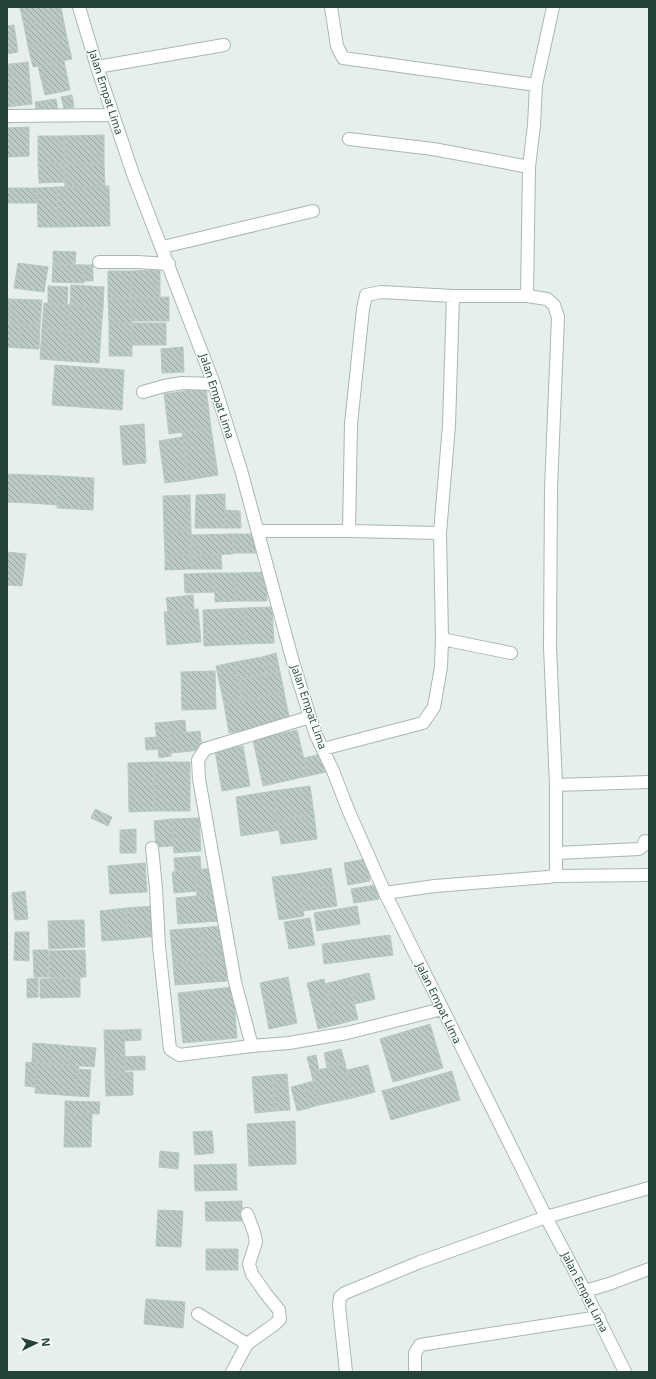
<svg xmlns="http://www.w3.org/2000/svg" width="656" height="1379" viewBox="0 0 656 1379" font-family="'Open Sans',sans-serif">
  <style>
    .building { fill: url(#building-back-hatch); stroke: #b8c9c2 }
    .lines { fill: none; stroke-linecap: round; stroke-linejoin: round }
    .minor-casing { stroke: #a8b8b2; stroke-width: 14 }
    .minor { stroke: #fff; stroke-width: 12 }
    .labels { text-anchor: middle; stroke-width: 3; stroke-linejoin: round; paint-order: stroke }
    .street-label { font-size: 11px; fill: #24423a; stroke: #f7fbf9 }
  </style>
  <defs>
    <pattern id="building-back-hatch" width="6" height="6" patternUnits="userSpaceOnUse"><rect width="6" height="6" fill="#bbcac4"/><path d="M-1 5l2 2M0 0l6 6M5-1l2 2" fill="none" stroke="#98a6a0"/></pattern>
  </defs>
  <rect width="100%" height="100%" fill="#e6efeb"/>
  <path class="building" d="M25,7H61L63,18L24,26L20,8Z
    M63,18L67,38L28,46L24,26Z
    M14,25L18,52L7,54V26Z
    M67,38L72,59L33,67L28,46Z
    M64,61L70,90L45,95L38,66Z
    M28,62L32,104L15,106L11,64Z
    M7,64H11L15,106L7,107Z
    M72,95L74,107L64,109L61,97Z
    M56,99L58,110L37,114L35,102Z
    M29,127V156L7,157V128Z
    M104,135V164H64V136Z
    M38,136H64L65,163H38Z
    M38,163H65V182L39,183Z
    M64,164H104L105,186L65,187Z
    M109,186L110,226L58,227L57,187Z
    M57,187L58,227H38L37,188Z
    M7,188H37L38,203H7Z
    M53,251L76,252L75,264H53Z
    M18,263L48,267L44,292L14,288Z
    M53,264L85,265L84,283L52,282Z
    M85,265H93V281H84Z
    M160,270V298H131V271Z
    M108,271H131V298H108Z
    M71,285L104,287L103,308L70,305Z
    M48,286L68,287L67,305L48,303Z
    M169,297V321H132L131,298Z
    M7,298L10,299L9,321H7Z
    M108,298H131L132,323L109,324Z
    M10,299L42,300L40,325L9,323Z
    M44,303L70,305L68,331L42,329Z
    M70,305L103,308L101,333L68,331Z
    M7,323L20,324L19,348L7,347Z
    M132,323V356H109V324Z
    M132,323H166V345H132Z
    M20,324L40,325L39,349L19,348Z
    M42,329L68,331L66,361L40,359Z
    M68,331L101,333L99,363L66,361Z
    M183,347L184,372L162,373L161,349Z
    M55,365L124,370L122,410L52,405Z
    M206,388L211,428L169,434L164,394Z
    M144,424L146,463L123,465L120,426Z
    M211,428L218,475L188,480L182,432Z
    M182,437L188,480L165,483L159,441Z
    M7,474L31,475L30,503L7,502Z
    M31,475L58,476L57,505L30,503Z
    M58,476L94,478L93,510L57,508Z
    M225,494V528H195L196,495Z
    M190,495L191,530L164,531L163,496Z
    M225,510L240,511L241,528H225Z
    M191,530L192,555L165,556L164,531Z
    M232,534H255L256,553H233Z
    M232,534L233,554L192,555L191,535Z
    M7,552L26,554L22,586L7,585Z
    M221,554L222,569H192V555Z
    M192,555V569L165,570V556Z
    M266,572L267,601H236L235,573Z
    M214,573L215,592L185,593L184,574Z
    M214,573H235L236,601L215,602Z
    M193,595L194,609L168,612L166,598Z
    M272,607L274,643L245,644L244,608Z
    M244,608L245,644L204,646L203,610Z
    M198,609L201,642L167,645L164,612Z
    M276,653L280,672L265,674L262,657Z
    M262,657L265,674L238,680L235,662Z
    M235,662L242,701L224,704L216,666Z
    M215,671L216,709L182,710L181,672Z
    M280,672L284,692L242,701L238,680Z
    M284,692L290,721L229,733L224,704Z
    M185,720L186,732L169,734L167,722Z
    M167,722L171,756L159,758L155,723Z
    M297,730L308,776L263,786L253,740Z
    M200,731L202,750L171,753L169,734Z
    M156,737L158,749L146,750L145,738Z
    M243,746L250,786L222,791L215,751Z
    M321,754L326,772L308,776L304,758Z
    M154,762H190V811H154Z
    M154,762V811L129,812L128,763Z
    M310,786L314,814L277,820L273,791Z
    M273,791L279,830L241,836L236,797Z
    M95,809L112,817L108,826L91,818Z
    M314,814L317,839L281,844L277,820Z
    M199,818L201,851L174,853L172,819Z
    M172,819L174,846L156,847L154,821Z
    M136,829V853H120V830Z
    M200,856L201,869L175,871L174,858Z
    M366,859L370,881L348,885L344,863Z
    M145,863L147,892L110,894L108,866Z
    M213,868L216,894L197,896L195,870Z
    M331,868L334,886L300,891L297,874Z
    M195,870L197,891L174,893L172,872Z
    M297,874L304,916L279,920L272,877Z
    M376,885L379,899L354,903L351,889Z
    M334,886L337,906L303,911L300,891Z
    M25,891L28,919L15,920L12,893Z
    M216,894L218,921L178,924L176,898Z
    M153,906L156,936L129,939L126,908Z
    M357,906L360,924L317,931L314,913Z
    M126,908L129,939L102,941L100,911Z
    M310,918L315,945L289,949L284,922Z
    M84,920L85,947L49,949L48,921Z
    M222,926L225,958L202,960L199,928Z
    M199,928L202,960L173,963L170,930Z
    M15,932H29V961L14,960Z
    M390,935L393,955L324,964L322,944Z
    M33,950H48L49,977H34Z
    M85,950L86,977L50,978L49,951Z
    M225,958L227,981L175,985L173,963Z
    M369,973L375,999L355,1004L348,978Z
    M288,977L297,1023L269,1029L260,983Z
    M38,978V997L27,998V979Z
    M80,978V997L40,998V979Z
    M348,978L358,1019L336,1025L325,984Z
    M324,979L336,1025L318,1029L307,983Z
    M233,987L237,1038L183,1043L178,993Z
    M430,1024L443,1068L393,1082L380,1039Z
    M141,1029V1040L124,1041V1030Z
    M104,1030H124L125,1057L105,1058Z
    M33,1043L71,1046L69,1065L32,1062Z
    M71,1046L96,1048L94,1067L69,1065Z
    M341,1049L345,1063L327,1067L324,1053Z
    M316,1055L319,1070L311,1072L307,1057Z
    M145,1056V1070H125V1057Z
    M125,1057V1072L105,1073V1058Z
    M26,1062L37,1063L35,1087L25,1086Z
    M37,1063L79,1066L76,1096L35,1093Z
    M345,1063L353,1098L319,1105L311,1072Z
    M368,1065L375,1092L353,1098L347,1070Z
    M78,1069L91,1070L89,1097L76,1096Z
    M452,1071L460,1100L391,1120L382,1091Z
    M133,1072V1095L106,1096L105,1073Z
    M287,1074L290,1110L275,1111L272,1075Z
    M272,1075L275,1111L255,1113L252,1077Z
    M313,1081L319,1105L309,1108L303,1084Z
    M303,1084L309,1108L297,1111L291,1087Z
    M65,1101L100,1102L99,1114L65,1113Z
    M65,1113L92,1114L91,1147H64Z
    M295,1121L296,1164L249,1166L247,1124Z
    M212,1131L214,1153L195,1155L193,1132Z
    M160,1151L179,1153L178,1169L159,1167Z
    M236,1164L237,1190L195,1191L194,1165Z
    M242,1201V1221H206L205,1202Z
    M158,1210L183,1211L181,1247L156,1246Z
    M206,1249H238V1270H206Z
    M146,1299L185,1302L183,1328L144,1324Z"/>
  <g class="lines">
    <defs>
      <path id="minor" d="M79,7L97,67L133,174L214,384L241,470L293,662L310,717L316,735L333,771L349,812L385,893L546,1217L585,1291L625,1372
        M331,7L337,46L343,58L536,85L534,125L529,167L527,296
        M97,67L224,45
        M536,85L553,7
        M7,116L113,115
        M349,139L433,149L529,167
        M163,247L313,211
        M99,262H137L169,264
        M453,296H527L547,299L554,305L558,317L551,488L550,647L556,785V871L554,876
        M143,392L164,386L182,383L214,384
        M258,531H349L440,533L449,425L453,296L381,292L366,295L363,309L351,424L349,531
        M442,639L511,653
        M310,717L205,749L198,760L199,779L235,982L252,1046L289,1043L347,1033L442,1009
        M323,749L423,723L434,707L441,667L442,639L440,533
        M556,785L649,782
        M152,848L156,888L159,946L170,1049L179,1055L252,1046
        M557,853L639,849L643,846L645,841
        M385,893L435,886L548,877L554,876L649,875
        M585,1291L609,1284L649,1269
        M198,1314L247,1344
        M232,1372L247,1344L275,1324L280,1319L279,1310L266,1294L252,1274L249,1264L256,1242L254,1232L247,1214
        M346,1372L339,1306L340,1297L345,1293L420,1262L546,1217L649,1188
        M415,1372V1353L420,1345L599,1317"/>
    </defs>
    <use href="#minor" class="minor-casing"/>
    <use href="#minor" class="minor"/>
  </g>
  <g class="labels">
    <g class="street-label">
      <text transform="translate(106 92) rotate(72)" y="4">Jalan Empat Lima</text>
      <text transform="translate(217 396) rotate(72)" y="4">Jalan Empat Lima</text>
      <text transform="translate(309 707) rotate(71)" y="4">Jalan Empat Lima</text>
      <text transform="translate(439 1003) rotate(64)" y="4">Jalan Empat Lima</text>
      <text transform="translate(585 1292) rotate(63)" y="4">Jalan Empat Lima</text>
    </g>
  </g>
  <rect width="656" height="1379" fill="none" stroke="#24423a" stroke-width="16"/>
  <g transform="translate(36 1343) rotate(85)" stroke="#f7fbf9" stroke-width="3" paint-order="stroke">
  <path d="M0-3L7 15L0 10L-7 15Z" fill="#24423a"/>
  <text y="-6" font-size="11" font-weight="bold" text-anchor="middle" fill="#24423a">N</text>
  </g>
</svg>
